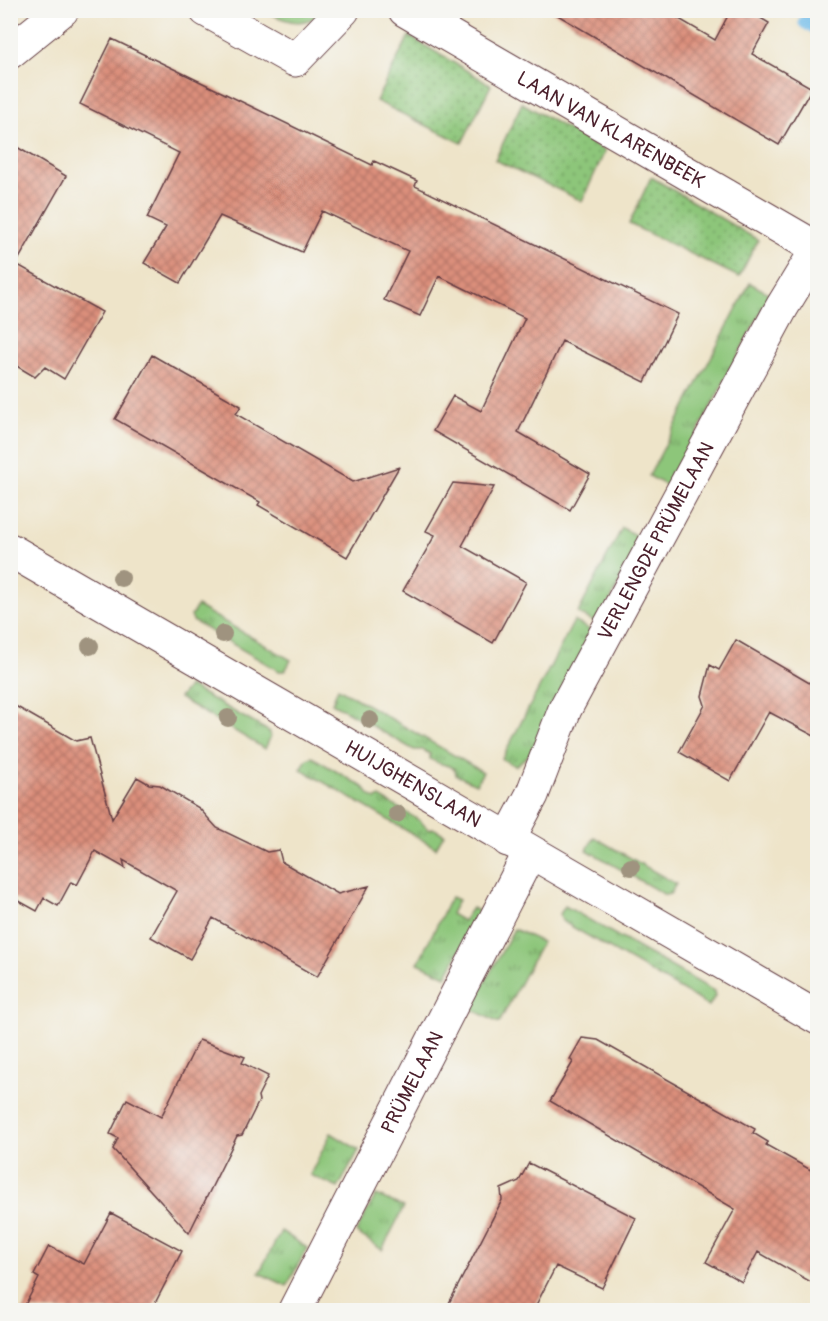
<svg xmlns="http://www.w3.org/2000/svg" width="828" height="1321" viewBox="0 0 828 1321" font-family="Pangolin,sans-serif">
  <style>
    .grass { fill: url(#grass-tufts); stroke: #6c7252; stroke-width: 1.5 }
    .park { fill: url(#park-dots); stroke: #6c7252; stroke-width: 1.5 }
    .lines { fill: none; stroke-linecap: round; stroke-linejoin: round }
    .stream { stroke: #71bcea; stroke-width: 14 }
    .building { fill: url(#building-cross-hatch) }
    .minor-casing { stroke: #633d43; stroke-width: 35 }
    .tertiary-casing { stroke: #633d43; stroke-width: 35 }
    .minor { stroke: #fff; stroke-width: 33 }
    .tertiary { stroke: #fff; stroke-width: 33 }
    .tree { fill: #9f937f }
    .labels { text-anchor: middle; stroke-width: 6; stroke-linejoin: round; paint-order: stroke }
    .street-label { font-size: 20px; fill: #4a1f2b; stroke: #f6f6f2 }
  </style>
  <defs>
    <pattern id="grass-tufts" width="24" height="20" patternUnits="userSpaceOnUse" patternTransform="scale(1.5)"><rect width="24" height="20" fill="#8dc67a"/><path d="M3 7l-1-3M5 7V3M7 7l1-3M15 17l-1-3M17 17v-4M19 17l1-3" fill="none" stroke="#75a064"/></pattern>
    <pattern id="park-dots" width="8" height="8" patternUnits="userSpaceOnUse" patternTransform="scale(1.5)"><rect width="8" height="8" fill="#8dc67a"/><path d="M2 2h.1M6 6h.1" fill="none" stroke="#75a064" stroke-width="1.8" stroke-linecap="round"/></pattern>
    <pattern id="building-cross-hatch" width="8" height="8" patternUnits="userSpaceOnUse" patternTransform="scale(1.5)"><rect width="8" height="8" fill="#db8f7c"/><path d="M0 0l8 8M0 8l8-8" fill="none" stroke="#b47466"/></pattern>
  </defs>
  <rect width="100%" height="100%" fill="#f6f6f2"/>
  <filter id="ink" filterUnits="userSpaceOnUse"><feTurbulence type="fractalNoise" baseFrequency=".0167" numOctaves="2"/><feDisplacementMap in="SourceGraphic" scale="12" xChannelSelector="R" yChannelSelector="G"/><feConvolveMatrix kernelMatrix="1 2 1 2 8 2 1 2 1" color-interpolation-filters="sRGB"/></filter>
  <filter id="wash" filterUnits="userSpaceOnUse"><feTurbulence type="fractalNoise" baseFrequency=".008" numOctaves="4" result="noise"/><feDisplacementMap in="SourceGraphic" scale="24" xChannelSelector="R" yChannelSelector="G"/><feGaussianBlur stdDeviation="1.35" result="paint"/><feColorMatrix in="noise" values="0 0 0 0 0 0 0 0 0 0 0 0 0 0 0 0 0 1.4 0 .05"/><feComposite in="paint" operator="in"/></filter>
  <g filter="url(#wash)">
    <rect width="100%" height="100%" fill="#eee4c9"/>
    <path class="grass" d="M264,11H281L287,13L294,11H329C301,27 293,24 264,11Z
      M750,283L770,294L669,487L649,476Z
      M622,528L642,539L598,624L578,613Z
      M197,606L291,660L285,671H279L193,621L191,616Z
      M574,621L594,632L530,754L515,766L502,759Z
      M189,686L270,732V738L265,749L179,698Z
      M338,688L483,772L476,784L456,775L455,769C447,764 439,765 430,759V754L423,750H414L332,703Z
      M312,757L365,788L369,795L376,799L380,797L419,820L429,830L433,828L444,834L436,848L301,769L307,759Z
      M594,837L676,884L670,894L665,895L587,850Z
      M451,897L458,900L451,914L463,921L472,908L481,912L446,976L418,963Z
      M565,906L714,991L715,996L709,1006L562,921L560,914Z
      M514,929L542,942L499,1023L473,1010L472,1006Z
      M331,1133L359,1150L338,1188L310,1175Z
      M376,1195L404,1207L382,1250L356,1232Z
      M281,1231L307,1248L287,1286L259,1273Z"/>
    <path class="park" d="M409,36L491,85L462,143L376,101Z
      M522,103L605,151L582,201L495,160Z
      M651,177L758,240L739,277L629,224Z"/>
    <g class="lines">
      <path class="stream" d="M805,22L818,29"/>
    </g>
    <g id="blocks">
      <path class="building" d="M549,10H664L715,40L731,10H747L769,23L752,54L812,88L779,145Z
        M112,39L372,165L374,161L417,181L415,186L678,314L645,382L562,341L518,432L590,474L570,510L433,431L453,396L481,411L525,318L439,276L420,316L384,300L408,251L322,211L302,252L220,216L180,283L144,263L166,227L147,218L179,153L80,104Z
        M10,143L66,176L16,264L102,312L64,379L45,367L35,377L10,362Z
        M152,355L241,406L236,414L353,482L399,467L347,557L258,505L260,502L115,419Z
        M453,483L494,487L462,546L526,582L493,643L403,591L435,535L426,531Z
        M736,640L818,688V738L769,712L730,781L679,752L705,705L702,696L710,665L719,670Z
        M10,703L76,741L90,738L112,819L137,777L149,784L160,785L199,808L217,828L267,852L279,850L282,862L338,894L369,886L317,977L213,918L190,959L151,937L177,891L123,860L125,868L95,851L77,885L71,882L58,906L44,898L37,911L10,896Z
        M582,1038L598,1040L755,1129L753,1133L768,1142L766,1145L818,1174V1286L758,1252L742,1282L706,1262L735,1209L550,1101L573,1062L570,1059Z
        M199,1040L245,1057L242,1063L268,1076L258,1096L259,1101L242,1135L237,1136L189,1233L113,1149L118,1138L110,1134L127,1099L161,1117Z
        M529,1163L636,1218L602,1288L556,1266L533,1311H445L502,1200L501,1189L519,1181Z
        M111,1213L182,1251L151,1311H22L39,1278L34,1275L49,1246L84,1264Z"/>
    </g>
  </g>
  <g filter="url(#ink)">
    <use href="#blocks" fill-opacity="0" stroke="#633d43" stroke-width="1.5"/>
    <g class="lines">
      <defs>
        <g id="minor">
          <path d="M206,10L295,60L343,10"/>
          <path id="s1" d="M405,10L818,249"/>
          <path d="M10,52L62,10"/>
          <path id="s2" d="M508,840L532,795L565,709L782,307L818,248"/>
          <path id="s3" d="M295,1310L530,852"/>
        </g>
        <g id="tertiary">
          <path id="s4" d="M10,550L818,1018"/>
        </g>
      </defs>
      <use href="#minor" class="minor-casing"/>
      <use href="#tertiary" class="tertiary-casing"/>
      <use href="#minor" class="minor"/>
      <use href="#tertiary" class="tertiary"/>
    </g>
    <g class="tree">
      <circle cx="121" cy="578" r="9"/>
      <circle cx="223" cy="634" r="9"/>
      <circle cx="90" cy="646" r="9"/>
      <circle cx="228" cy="718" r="9"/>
      <circle cx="370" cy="720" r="9"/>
      <circle cx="397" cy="814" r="9"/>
      <circle cx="631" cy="867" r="9"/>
    </g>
  </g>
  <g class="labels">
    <g class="street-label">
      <text dy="7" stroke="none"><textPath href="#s1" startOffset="238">LAAN VAN KLARENBEEK</textPath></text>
      <text dy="7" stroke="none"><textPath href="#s2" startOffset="334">VERLENGDE PRÜMELAAN</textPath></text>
      <text dy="7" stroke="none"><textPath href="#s4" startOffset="466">HUIJGHENSLAAN</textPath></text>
      <text dy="7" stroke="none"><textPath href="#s3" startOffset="256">PRÜMELAAN</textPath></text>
    </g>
  </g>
  <rect width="828" height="1321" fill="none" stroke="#f6f6f2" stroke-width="36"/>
</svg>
